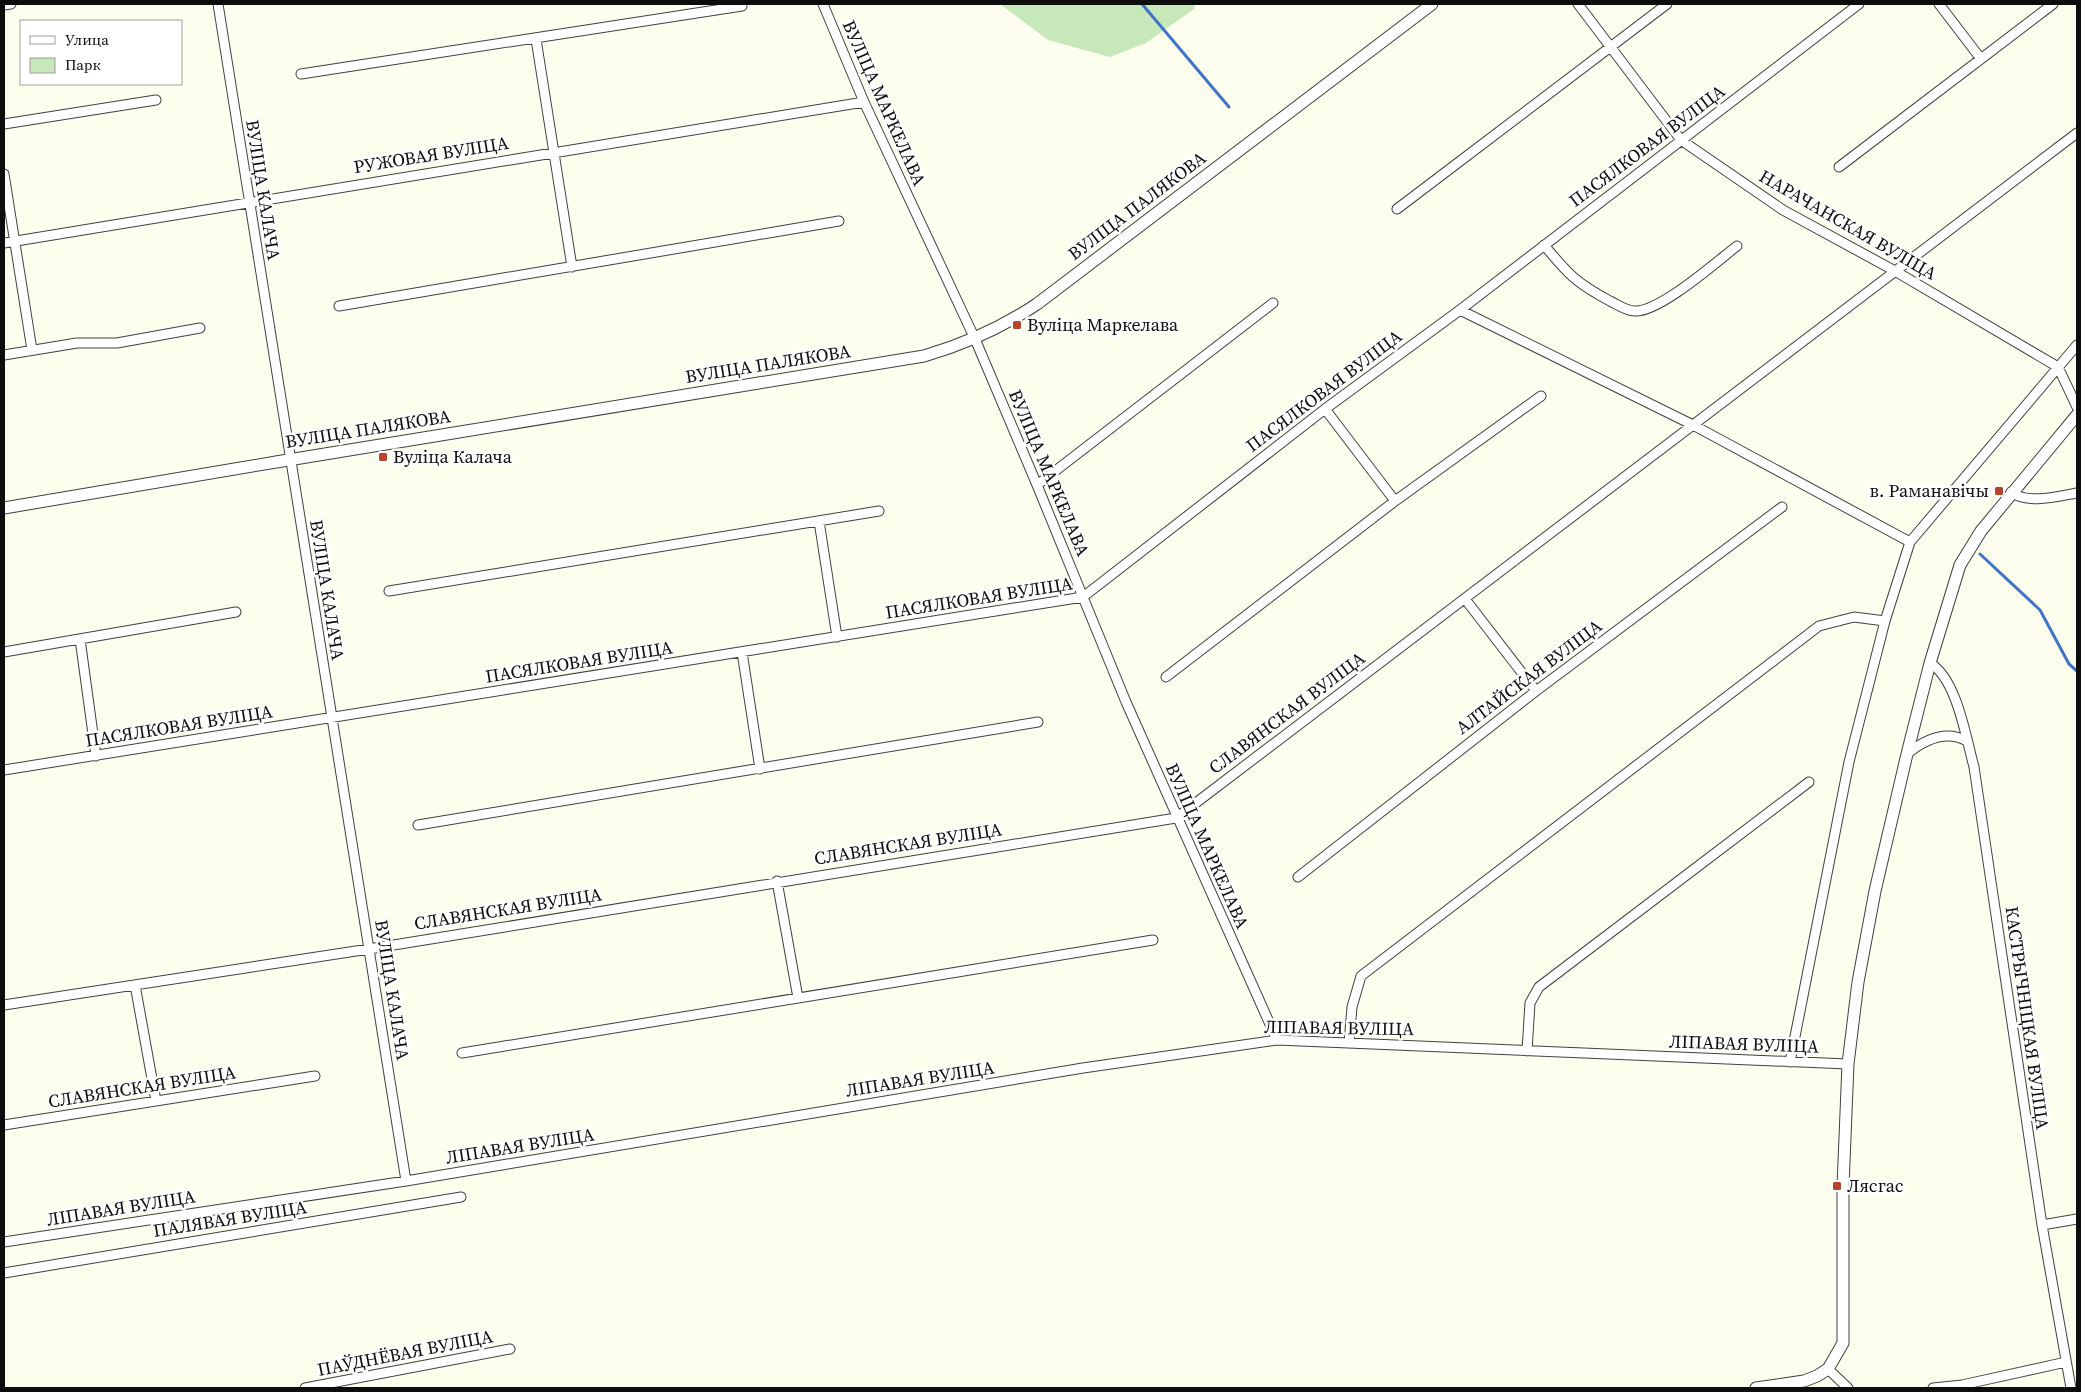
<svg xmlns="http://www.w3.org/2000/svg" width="2081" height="1392" viewBox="0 0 2081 1392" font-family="'Source Serif 4',serif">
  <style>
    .green { fill: #c7e8b9 }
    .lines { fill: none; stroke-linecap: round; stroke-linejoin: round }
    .stream { stroke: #3e74c9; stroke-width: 3 }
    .minor-casing { stroke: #404040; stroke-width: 11 }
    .tertiary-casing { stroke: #404040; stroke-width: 13 }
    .minor { stroke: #fff; stroke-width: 9 }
    .tertiary { stroke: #fff; stroke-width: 11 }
    .poi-dot { fill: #b9422a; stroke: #fff; stroke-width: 2 }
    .labels { text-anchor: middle; stroke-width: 5; stroke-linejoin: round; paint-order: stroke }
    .street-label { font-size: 18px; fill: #0d0d0d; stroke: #fff }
    .poi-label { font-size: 18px; fill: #0d0d0d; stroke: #fff; text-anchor: start }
  </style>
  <rect width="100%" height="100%" fill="#fefeee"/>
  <path class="green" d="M1000,4H1195L1194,9L1146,43L1110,57L1048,40Z"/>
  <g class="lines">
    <path class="stream" d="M1142,4L1229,107
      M1980,554L2040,610L2069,664L2077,671"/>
    <defs>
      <path id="minor" d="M218,4L406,1181
        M823,4L864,102L975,339L1037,485L1126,702L1277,1040
        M1578,4L1681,140L1783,210L1895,271L2058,367L2077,407
        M1939,4L1981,59
        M4,5L11,4
        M536,39L572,267
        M301,74L742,6
        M4,124L156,100
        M1839,167L2053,4
        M4,174L32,350
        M1397,209L1667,4
        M4,243L864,102
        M1544,245C1568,274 1576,283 1610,301C1618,305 1626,311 1635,311C1660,312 1716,262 1737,246
        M339,306L839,221
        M1460,310L1693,425L1910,542
        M4,355L77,343H117L200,328
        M1325,409L1395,501
        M1037,485L1273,303
        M2011,492C2028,505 2059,496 2077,493
        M819,521L837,637
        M389,591L879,511
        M1465,599L1536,691
        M80,639L96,756
        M4,652L236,612
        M742,652L760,769
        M1930,663C1957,679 1966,738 1974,767L2042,1225L2071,1388
        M1166,677L1395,501L1541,396
        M1907,754C1924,740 1945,729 1967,741
        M4,770L1083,597L1325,409L1460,310L1859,4
        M418,825L1038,722
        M1298,877L1536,691L1782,507
        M777,881L798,998
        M135,985L156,1101
        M4,1005L369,949L1176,818L2077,133
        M1349,1043L1352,1007L1361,976L1819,626L1854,617L1885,621
        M1527,1051L1530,1003L1539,987L1809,782
        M462,1053L1153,940
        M1790,1062L1849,762L1885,621L1910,542L2077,345
        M4,1125L315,1076
        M2042,1225L2077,1219
        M4,1242L406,1181L1083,1068L1277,1040L1848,1064
        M4,1273L461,1197
        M1828,1369L1848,1388
        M305,1388L510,1349
        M1933,1388L1962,1385L2066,1362"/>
      <path id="tertiary" d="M4,508L276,462L924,356C965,344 1001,328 1037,304L1432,4
        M1756,1388L1804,1381L1817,1376L1828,1369L1843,1343V1186L1848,1064L1858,982L1875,891L1907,754L1930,663L1960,565L1981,531L2077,415"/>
    </defs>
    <use href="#minor" class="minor-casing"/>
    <use href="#tertiary" class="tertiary-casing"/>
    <use href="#minor" class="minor"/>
    <use href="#tertiary" class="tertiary"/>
  </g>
  <g class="poi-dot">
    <rect x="1012" y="320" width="10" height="10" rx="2.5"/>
    <rect x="378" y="452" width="10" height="10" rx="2.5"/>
    <rect x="1994" y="486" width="10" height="10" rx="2.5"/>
    <rect x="1832" y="1181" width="10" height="10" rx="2.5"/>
  </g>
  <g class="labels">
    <g class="street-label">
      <text transform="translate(884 103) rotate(66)" y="6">ВУЛІЦА МАРКЕЛАВА</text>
      <text transform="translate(1647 146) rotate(-37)" y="6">ПАСЯЛКОВАЯ ВУЛІЦА</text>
      <text transform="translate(431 155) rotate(-9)" y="6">РУЖОВАЯ ВУЛІЦА</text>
      <text transform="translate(263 190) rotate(81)" y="6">ВУЛІЦА КАЛАЧА</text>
      <text transform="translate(1137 206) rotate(-37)" y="6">ВУЛІЦА ПАЛЯКОВА</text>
      <text transform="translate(1848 225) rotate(30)" y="6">НАРАЧАНСКАЯ ВУЛІЦА</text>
      <text transform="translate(768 364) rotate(-9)" y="6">ВУЛІЦА ПАЛЯКОВА</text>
      <text transform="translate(1324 391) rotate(-37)" y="6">ПАСЯЛКОВАЯ ВУЛІЦА</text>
      <text transform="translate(368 429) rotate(-9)" y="6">ВУЛІЦА ПАЛЯКОВА</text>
      <text transform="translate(1049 473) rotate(67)" y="6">ВУЛІЦА МАРКЕЛАВА</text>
      <text transform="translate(327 590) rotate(81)" y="6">ВУЛІЦА КАЛАЧА</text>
      <text transform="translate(979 598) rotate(-9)" y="6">ПАСЯЛКОВАЯ ВУЛІЦА</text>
      <text transform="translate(579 662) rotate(-9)" y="6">ПАСЯЛКОВАЯ ВУЛІЦА</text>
      <text transform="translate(1529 677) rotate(-37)" y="6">АЛТАЙСКАЯ ВУЛІЦА</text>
      <text transform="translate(1287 713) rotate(-37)" y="6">СЛАВЯНСКАЯ ВУЛІЦА</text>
      <text transform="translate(179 726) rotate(-9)" y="6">ПАСЯЛКОВАЯ ВУЛІЦА</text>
      <text transform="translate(908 844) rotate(-9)" y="6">СЛАВЯНСКАЯ ВУЛІЦА</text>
      <text transform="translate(1207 846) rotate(66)" y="6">ВУЛІЦА МАРКЕЛАВА</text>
      <text transform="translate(508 909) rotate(-9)" y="6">СЛАВЯНСКАЯ ВУЛІЦА</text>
      <text transform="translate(392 990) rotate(81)" y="6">ВУЛІЦА КАЛАЧА</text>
      <text transform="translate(2027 1018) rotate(82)" y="6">КАСТРЫЧНІЦКАЯ ВУЛІЦА</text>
      <text transform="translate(1339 1028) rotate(1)" y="6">ЛІПАВАЯ ВУЛІЦА</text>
      <text transform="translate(1744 1044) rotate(2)" y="6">ЛІПАВАЯ ВУЛІЦА</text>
      <text transform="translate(920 1079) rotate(-9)" y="6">ЛІПАВАЯ ВУЛІЦА</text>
      <text transform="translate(142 1087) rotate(-9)" y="6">СЛАВЯНСКАЯ ВУЛІЦА</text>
      <text transform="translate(520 1146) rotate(-9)" y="6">ЛІПАВАЯ ВУЛІЦА</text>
      <text transform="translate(121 1208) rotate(-9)" y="6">ЛІПАВАЯ ВУЛІЦА</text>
      <text transform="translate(230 1219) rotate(-9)" y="6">ПАЛЯВАЯ ВУЛІЦА</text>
      <text transform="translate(405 1353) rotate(-11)" y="6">ПАЎДНЁВАЯ ВУЛІЦА</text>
    </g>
    <g class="poi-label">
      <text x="1027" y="331">Вуліца Маркелава</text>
      <text x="393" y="463">Вуліца Калача</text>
      <text x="1989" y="497" text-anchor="end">в. Раманавічы</text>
      <text x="1847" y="1192">Лясгас</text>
    </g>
  </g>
  <rect width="2081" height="1392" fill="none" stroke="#0d0d0d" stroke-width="10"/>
  <rect x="20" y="20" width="162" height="65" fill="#ffffff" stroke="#9e9e9e"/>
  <rect x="30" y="36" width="25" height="8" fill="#ffffff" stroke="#9e9e9e"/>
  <text x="65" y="45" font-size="15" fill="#0d0d0d">Улица</text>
  <rect x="30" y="58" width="25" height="15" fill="#c7e8b9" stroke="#9e9e9e"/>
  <text x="65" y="70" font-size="15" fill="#0d0d0d">Парк</text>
</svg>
